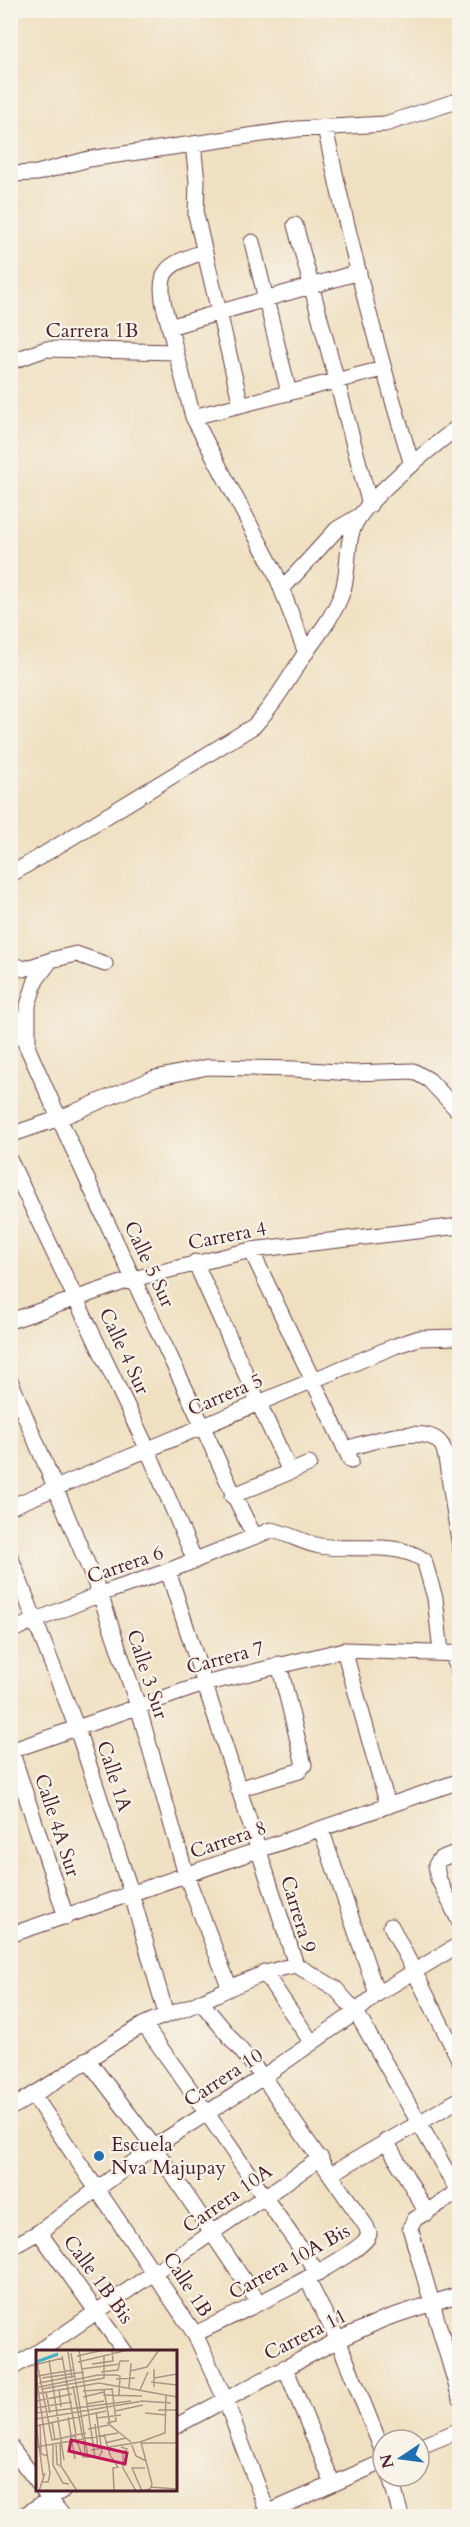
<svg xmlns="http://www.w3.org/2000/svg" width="470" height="2527" viewBox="0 0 470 2527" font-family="Cardo,serif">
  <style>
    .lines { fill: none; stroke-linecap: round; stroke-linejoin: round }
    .minor-casing { stroke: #633c42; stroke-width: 17 }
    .minor { stroke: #fff; stroke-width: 15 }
    .poi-dot { fill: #1f6fb2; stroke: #f7f3e8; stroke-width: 2 }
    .labels { text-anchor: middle; stroke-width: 4.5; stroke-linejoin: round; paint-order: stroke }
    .street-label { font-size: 20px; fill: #4a1f2b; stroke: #f7f3e8 }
    .poi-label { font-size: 20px; fill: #4a1f2b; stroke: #f7f3e8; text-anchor: start }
    .inset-river { fill: none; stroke: #46b2c3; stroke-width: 3 }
    .inset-road { fill: none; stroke: #ad9385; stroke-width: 1.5 }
    .view { fill: #c2185b; fill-opacity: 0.15; stroke: #c2185b; stroke-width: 3 }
    .inset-edge { fill: none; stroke: #4a1f2b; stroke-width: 3 }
  </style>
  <rect width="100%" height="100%" fill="#f7f3e8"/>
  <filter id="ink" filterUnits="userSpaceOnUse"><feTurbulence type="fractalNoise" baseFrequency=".0167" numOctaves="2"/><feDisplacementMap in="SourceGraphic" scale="12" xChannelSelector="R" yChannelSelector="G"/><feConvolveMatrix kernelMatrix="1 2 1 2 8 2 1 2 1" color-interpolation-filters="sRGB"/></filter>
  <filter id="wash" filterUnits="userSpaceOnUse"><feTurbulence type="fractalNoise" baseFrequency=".008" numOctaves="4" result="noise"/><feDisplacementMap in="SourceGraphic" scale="24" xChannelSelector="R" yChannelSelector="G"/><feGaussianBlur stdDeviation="1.35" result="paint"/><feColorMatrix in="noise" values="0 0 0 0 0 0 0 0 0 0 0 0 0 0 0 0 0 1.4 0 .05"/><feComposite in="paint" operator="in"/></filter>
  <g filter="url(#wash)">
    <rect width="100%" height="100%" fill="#efe0c1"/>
  </g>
  <g filter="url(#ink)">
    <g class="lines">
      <defs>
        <path id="minor" d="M325,128C349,241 378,354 412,465
          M193,144L197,181L196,215L241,405
          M10,174L37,173L89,159L297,129L385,124L460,100
          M295,225L370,505
          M252,242L289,393
          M204,251C171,265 156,266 164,306L193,417L275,572L306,653
          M169,327L359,272
          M10,362L46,349L176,352
          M193,417L383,369
          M282,589L337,529L359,516
          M10,875L254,726C274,704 288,680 304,655C318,635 333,617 342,593C350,571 345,541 356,522C373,492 432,448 460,425
          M10,963L24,969L51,960
          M10,1008C65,1134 123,1258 182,1382C207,1433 227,1485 254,1535
          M28,1042V1005L36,980L51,960L76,954L105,964
          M10,1135L60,1118L155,1078L208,1067L294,1069L352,1073L413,1071L429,1080L460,1113
          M10,1161L147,1448L195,1561
          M251,1250L351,1461
          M195,1262L290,1472
          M10,1321L133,1279L251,1250L460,1226
          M10,1380L100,1594L138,1706L186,1875L229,1986
          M346,1449C366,1443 426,1422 441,1444C444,1447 445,1454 446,1458L460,1547
          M232,1496L309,1464
          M10,1507L395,1346L419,1338L460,1337
          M10,1556L76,1726L131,1892L166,2014
          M168,1571L296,1965
          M10,1631L100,1594L168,1571L271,1530C288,1533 303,1543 320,1546C354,1552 394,1540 424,1560L435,1598L441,1652
          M344,1650L388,1806
          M452,1653L460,1675
          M10,1747L66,1917
          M10,1751L204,1684L344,1650L460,1654
          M238,1789L299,1771L304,1765L279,1664
          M321,1829L377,1994
          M460,1851L440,1859L436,1865L438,1878L460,1923
          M391,1926L460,2061
          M10,1935L460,1781
          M296,1965L335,1988L356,2012L460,2195
          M264,1972L312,2043
          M144,2025C204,2106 259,2191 318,2273
          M87,2059L154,2147L259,2303
          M34,2096L195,2334L225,2399L269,2516
          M10,2108C56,2084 97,2051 143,2025C162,2015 183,2011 202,2001C234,1986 261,1972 296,1965
          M386,2141L427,2213
          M331,2174L460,2099
          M460,2191L415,2219L410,2228L460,2398
          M39,2232L125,2352
          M10,2248L39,2232L154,2147L263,2077L356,2012L377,1994L460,1944
          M307,2279L338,2340L383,2452
          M195,2334C219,2322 368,2254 369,2234L366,2226L263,2077L201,2002
          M38,2352L321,2158
          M285,2367L332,2482
          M10,2369L38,2352
          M176,2426L338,2340L384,2319L460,2294
          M10,2446L38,2483
          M419,2447L460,2430
          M390,2476L401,2516
          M44,2492L63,2516
          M23,2516L63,2490
          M260,2516L383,2462"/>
      </defs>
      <use href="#minor" class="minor-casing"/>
      <use href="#minor" class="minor"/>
    </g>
  </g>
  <circle class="poi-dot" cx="99" cy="2156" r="6"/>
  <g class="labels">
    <g class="street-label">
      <text x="92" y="337">Carrera 1B</text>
      <text transform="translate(227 1235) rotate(-11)" y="7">Carrera 4</text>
      <text transform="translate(150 1264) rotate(65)" y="7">Calle 5 Sur</text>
      <text transform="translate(125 1351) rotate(65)" y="7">Calle 4 Sur</text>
      <text transform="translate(225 1394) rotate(-23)" y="7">Carrera 5</text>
      <text transform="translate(125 1564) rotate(-19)" y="7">Carrera 6</text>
      <text transform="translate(225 1657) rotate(-15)" y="7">Carrera 7</text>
      <text transform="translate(148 1674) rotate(72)" y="7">Calle 3 Sur</text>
      <text transform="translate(115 1776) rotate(72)" y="7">Calle 1A</text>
      <text transform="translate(58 1825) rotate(72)" y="7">Calle 4A Sur</text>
      <text transform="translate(228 1839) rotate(-19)" y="7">Carrera 8</text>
      <text transform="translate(299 1914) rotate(73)" y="7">Carrera 9</text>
      <text transform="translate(223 2077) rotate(-33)" y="7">Carrera 10</text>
      <text transform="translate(227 2198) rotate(-35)" y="7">Carrera 10A</text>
      <text transform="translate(289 2261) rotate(-29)" y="7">Carrera 10A Bis</text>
      <text transform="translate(99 2279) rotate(54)" y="7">Calle 1B Bis</text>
      <text transform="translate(188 2284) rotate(57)" y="7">Calle 1B</text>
      <text transform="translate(305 2334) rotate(-27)" y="7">Carrera 11</text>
    </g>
    <g class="poi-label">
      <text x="111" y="2151">Escuela<tspan x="111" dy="23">Nva Majupay</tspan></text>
    </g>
  </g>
  <g transform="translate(36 2350)">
    <rect width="141" height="141" fill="#efe0c1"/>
    <path class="inset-river" d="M0,12L22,4"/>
    <path class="inset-road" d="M32,2L36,28M35,3L52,107M26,6L40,84M41,6L68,0M13,10L28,110M1,12L16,90L50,83M42,12L92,0M2,14L27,8M56,14L77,11L76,0M45,19L84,14M118,19V37M94,21L111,17L123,0M65,22L82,20L84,11H93M0,24L14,124L12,132H5M1,26L37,20M6,28L48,22M118,28L141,24M80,29L99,28M115,32L141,35M3,33L39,26M37,36L47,89M3,37L62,25H80L84,26L83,45M93,38L95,13M6,39L68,28V6M23,39L25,57M68,40L74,75L95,92M104,40L112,22M47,41L76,39M10,42L14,63M0,44L63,33L141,47M67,45L106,46M47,47L68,42M0,51L36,44M106,51L135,53M50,54L68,51M0,58L36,52M122,60H141M79,61L107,55M60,62L66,102L61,109M0,63L95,51M109,63L130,65M32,67L39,109M61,68L85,65M0,69L107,51M16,72L19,90M0,73L7,126M71,73L80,71L76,38M4,74L5,104L12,106M59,74L62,99M0,76L70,61M52,79L73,75M38,84L47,107H59L43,0M68,84L74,105L82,117L77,118L78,141M48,89L49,107M105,92L116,134L114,139L106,141M17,93V115L27,133L33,134M20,93L21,114L24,116M24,93L25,116L41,141M69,93L90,88M95,93L100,106L110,111M106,93H141M0,97L82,83M85,97L91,99L87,103V118L100,141M55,100L104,92L129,83L130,45M115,137L141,139M3,141L9,123M106,141L96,118H109"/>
    <path class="view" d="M35,90L91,103L89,114L33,101Z"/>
    <rect width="141" height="141" class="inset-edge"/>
  </g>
  <rect width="470" height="2527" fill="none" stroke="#f7f3e8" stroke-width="36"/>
  <g transform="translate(401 2458) rotate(257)"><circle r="28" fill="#f7f3e8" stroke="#b29e9c" stroke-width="1.5"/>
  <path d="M0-4.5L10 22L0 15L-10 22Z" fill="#1f6fb2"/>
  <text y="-9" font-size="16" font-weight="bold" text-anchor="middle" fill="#4a1f2b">N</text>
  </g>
</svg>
